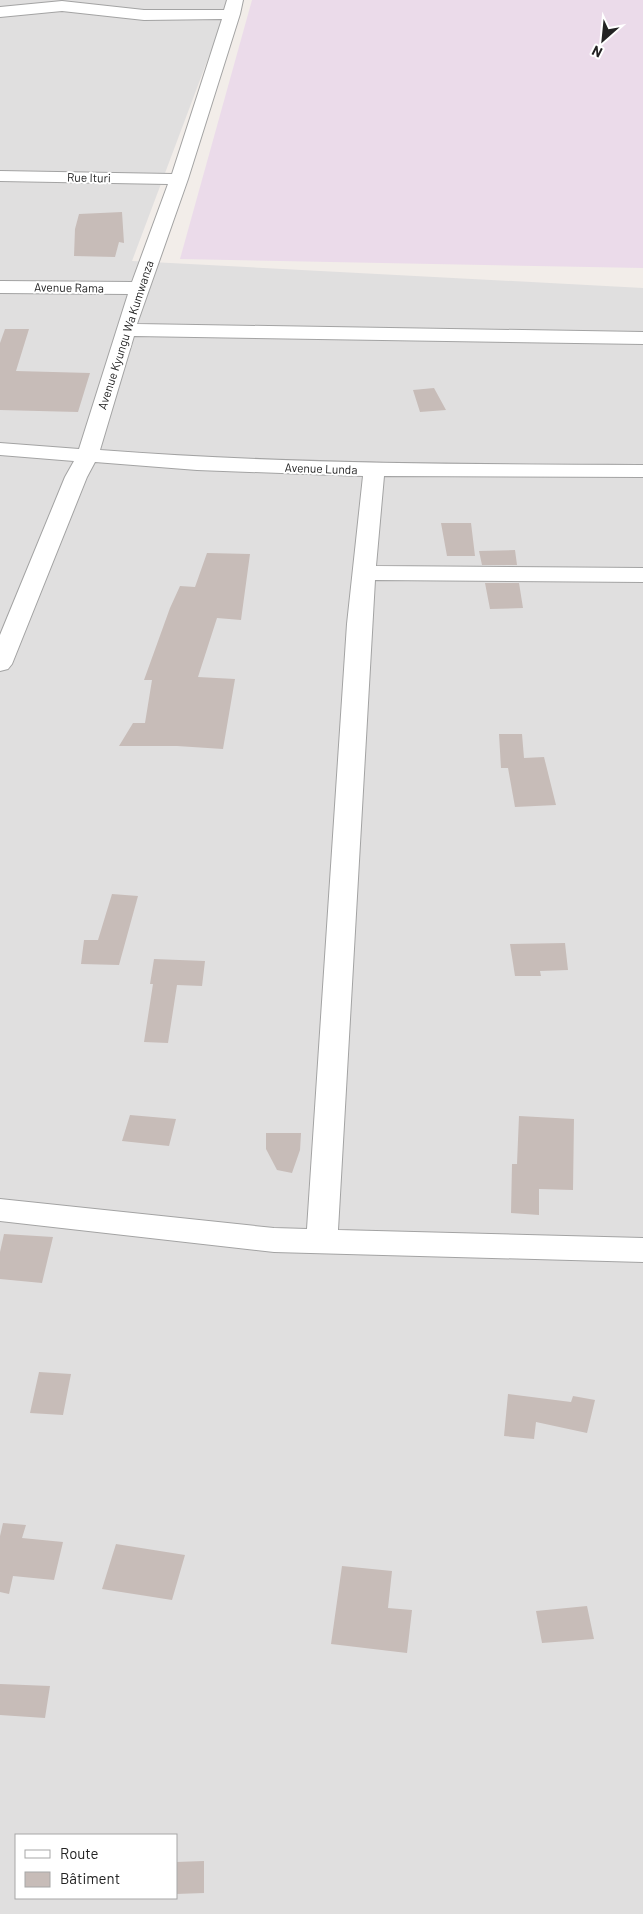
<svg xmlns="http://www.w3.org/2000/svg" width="643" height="1914" viewBox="0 0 643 1914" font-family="Barlow,sans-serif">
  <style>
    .residential { fill: #e0dfdf; fill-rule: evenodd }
    .industrial { fill: #ebdbea }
    .building { fill: #c7bcb8 }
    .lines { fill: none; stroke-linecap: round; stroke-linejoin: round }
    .minor-casing { stroke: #a3a3a3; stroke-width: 2 }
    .minor { fill: #fff; fill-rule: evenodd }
    .labels { text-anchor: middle; stroke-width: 4; stroke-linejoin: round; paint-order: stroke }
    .far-street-label { font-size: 12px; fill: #222; stroke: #fff }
  </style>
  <rect width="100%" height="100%" fill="#f2ede9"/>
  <path class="residential" d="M0,0H230L132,261L643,288V1914H0ZM16,1835H176V1898H16Z"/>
  <path class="industrial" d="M252,0H643V268L180,259Z"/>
  <path class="building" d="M122,212L124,243L119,242L115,257L74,256L75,229L79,214Z
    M5,329H29L16,371L90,373L78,412L0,410V343Z
    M434,388L446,410L420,412L413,390Z
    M441,523H471L475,556H447Z
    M515,550L517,565H482L479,551Z
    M207,553L250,554L241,620L217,618L198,677L235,679L223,749L177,746H119L133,723H145L152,680H144L170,608L180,586L195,587Z
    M485,583H519L523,608L490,609Z
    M499,734H522L524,758L544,757L556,805L515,807L508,768H501Z
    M112,894L138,896L119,965L81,964L84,940H98Z
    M565,943L568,970L540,971L541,976H515L510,944Z
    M154,959L205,961L202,986L177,985L168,1043L144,1042L153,984H150Z
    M130,1115L176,1119L169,1146L122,1141Z
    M519,1116L574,1119L573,1190L539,1189V1215L511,1213L512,1164H517Z
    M266,1133H301L300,1150L292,1173L277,1170L266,1149Z
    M4,1234L53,1237L42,1283L0,1279V1252Z
    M39,1372L71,1374L63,1415L30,1413Z
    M508,1394L571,1402L573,1396L595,1400L587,1433L536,1422L534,1439L504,1436Z
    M3,1523L26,1525L22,1538L63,1542L54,1580L13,1576L9,1594L0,1592V1536Z
    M116,1544L185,1555L172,1600L102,1589Z
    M342,1566L392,1571L388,1608L412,1610L407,1653L331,1644Z
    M587,1606L594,1639L542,1643L536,1611Z
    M0,1684L50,1686L45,1718L0,1715Z
    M204,1861V1893L176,1894V1862Z"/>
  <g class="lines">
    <defs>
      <path id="minor" d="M227,0H243L240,14L188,179L137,324L643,332V344L134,336L100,450C281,464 462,464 643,465V477L384,476L376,566L643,568V582L375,580L338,1230L643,1238V1262L274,1252L0,1221V1199L274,1228L307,1229L347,624L363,476L197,470L95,462L87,477L12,664L8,669L0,671V635L65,477L74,461L0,455V443L79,449L128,294L0,293V281L132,282L168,184L0,181V171L172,174L222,19L144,20L62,11L0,17V7L62,1L144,10H224Z"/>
    </defs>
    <use href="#minor" class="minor-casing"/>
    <use href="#minor" class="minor"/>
  </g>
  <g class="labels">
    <g class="far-street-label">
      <text transform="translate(89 178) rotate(1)" y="4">Rue Ituri</text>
      <text transform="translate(69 288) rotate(1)" y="4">Avenue Rama</text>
      <text transform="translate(126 335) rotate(-72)" y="4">Avenue Kyungu Wa Kumwanza</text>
      <text transform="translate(321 469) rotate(2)" y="4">Avenue Lunda</text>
    </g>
  </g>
  <rect x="15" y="1834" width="162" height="65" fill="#ffffff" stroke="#a7a7a7"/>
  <rect x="25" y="1850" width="25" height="8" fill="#ffffff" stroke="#a7a7a7"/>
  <text x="60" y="1859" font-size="15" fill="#222222">Route</text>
  <rect x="25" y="1872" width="25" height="15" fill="#c7bcb8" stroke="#a7a7a7"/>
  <text x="60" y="1884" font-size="15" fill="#222222">Bâtiment</text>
  <g transform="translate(603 40) rotate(207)" stroke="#ffffff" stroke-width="4" paint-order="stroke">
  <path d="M0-4L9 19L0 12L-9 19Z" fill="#222222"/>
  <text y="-8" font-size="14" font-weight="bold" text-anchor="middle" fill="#222222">N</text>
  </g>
</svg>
